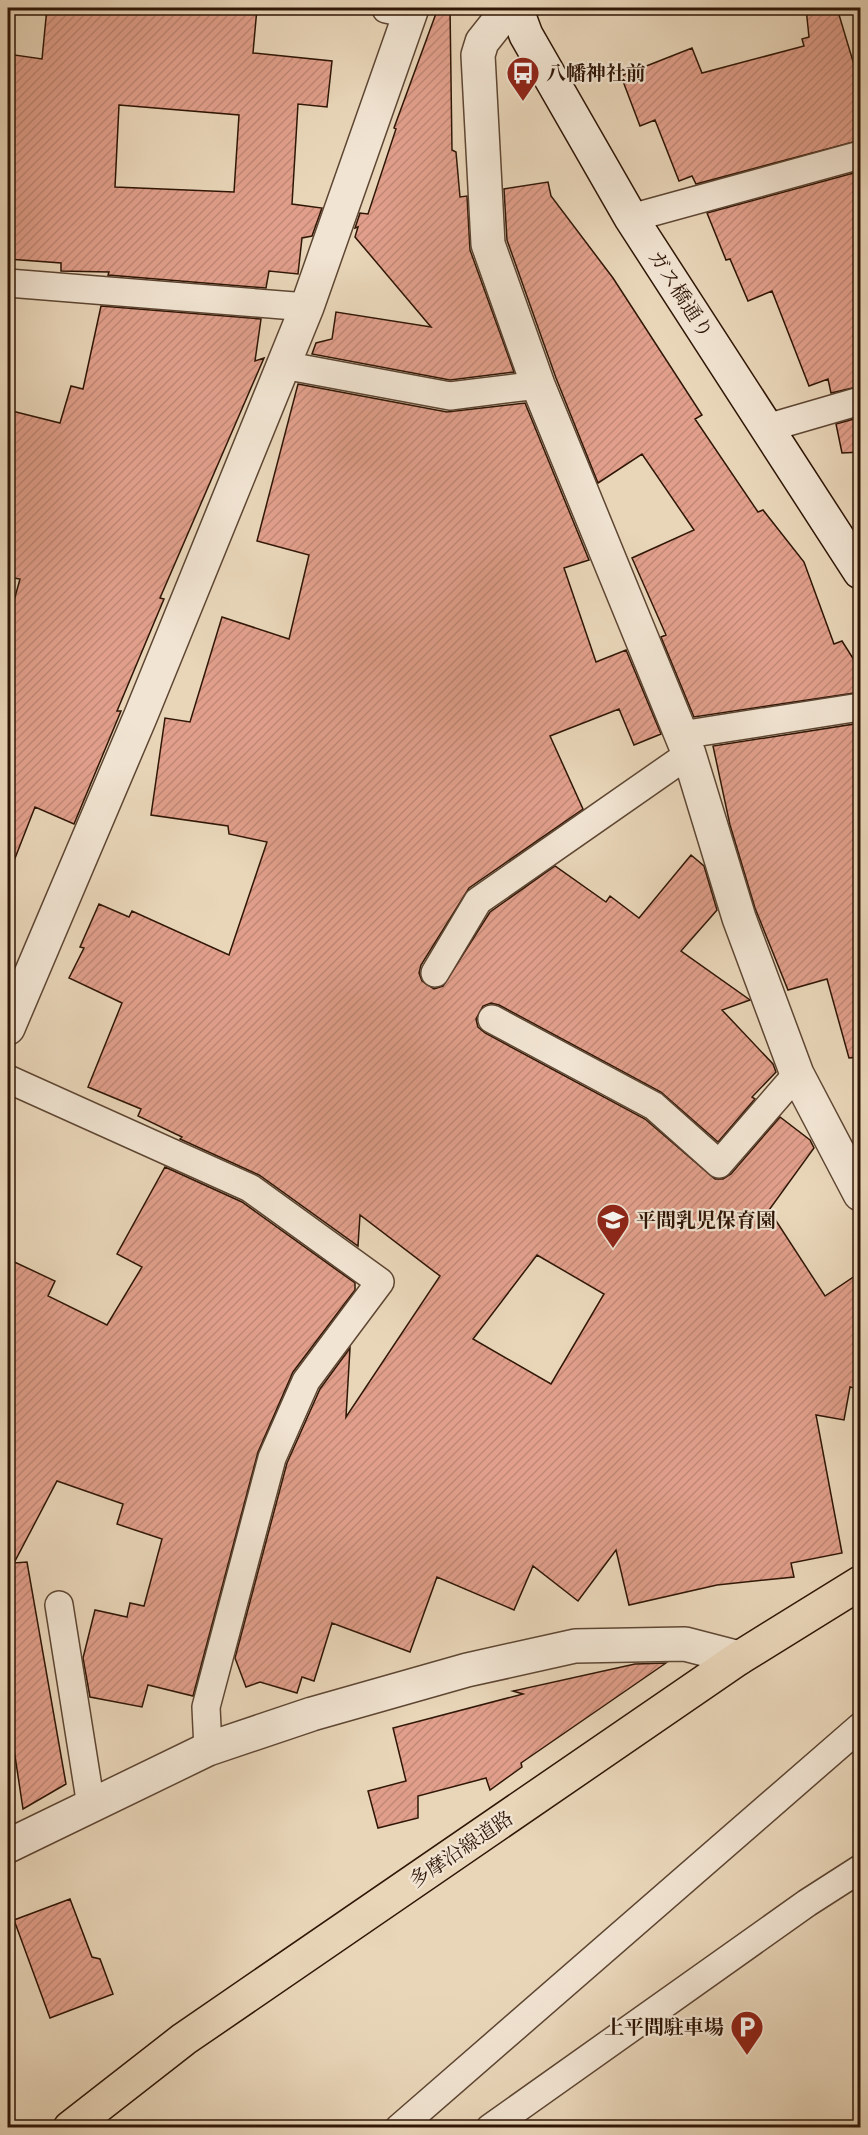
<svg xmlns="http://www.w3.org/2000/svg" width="868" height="2135" viewBox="0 0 868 2135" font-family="Cardo,'Noto Serif JP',serif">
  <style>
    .building { fill: url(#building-hatch); stroke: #2f1606; stroke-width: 1.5; fill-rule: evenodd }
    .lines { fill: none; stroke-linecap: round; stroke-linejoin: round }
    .service-casing { stroke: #5e4633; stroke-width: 30 }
    .minor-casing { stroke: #5e4633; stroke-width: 36 }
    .tertiary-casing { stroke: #5e4633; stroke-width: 36 }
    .secondary-casing { stroke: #2f1606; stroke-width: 36 }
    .primary-casing { stroke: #2f1606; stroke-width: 36 }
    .service { stroke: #f1e4d2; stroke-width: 27 }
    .minor { stroke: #f1e4d2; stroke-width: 33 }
    .tertiary { stroke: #f1e4d2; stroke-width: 33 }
    .secondary { stroke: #f1e4d2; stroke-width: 33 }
    .primary { stroke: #e9d6b9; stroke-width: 33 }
    .labels { text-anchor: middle; stroke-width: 4.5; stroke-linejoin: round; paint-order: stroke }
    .poi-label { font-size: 20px; font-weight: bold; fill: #2f1606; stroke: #f1e4d2; text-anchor: start }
    .street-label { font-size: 20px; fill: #2f1606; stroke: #f1e4d2 }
  </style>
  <defs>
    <pattern id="building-hatch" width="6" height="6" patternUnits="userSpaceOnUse" patternTransform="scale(1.5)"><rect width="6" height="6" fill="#e19f8b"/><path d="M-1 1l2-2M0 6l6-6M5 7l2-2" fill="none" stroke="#c18876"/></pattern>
  </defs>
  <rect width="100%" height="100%" fill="#e9d6b9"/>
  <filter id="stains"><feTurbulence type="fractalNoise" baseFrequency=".00333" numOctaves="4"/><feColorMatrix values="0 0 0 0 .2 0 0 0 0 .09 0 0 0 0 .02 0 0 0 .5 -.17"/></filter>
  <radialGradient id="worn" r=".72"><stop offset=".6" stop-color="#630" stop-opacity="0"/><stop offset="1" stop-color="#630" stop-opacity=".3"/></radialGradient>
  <path class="building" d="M47,8H257L253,53L332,61L327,107L298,104L292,204L322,208L312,236L302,238L298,274L269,271L266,288L108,275L109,272L61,271V263L8,259V54L42,59ZM119,105L239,115L234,192L115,187Z
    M438,8H450L452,150L456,152L460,197L467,196L470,250L514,372L450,380L312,354L316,343L332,339L336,312L431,327L355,237L358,227L355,228L360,213L368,214L396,129L394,128Z
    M806,8H837L861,88V140L696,184L692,176L679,181L655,120L640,126L621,76L692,48L702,73L804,46L802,39L809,37Z
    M861,171V386L831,393L828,379L809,386L772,291L748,301L730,259L726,260L707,213Z
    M548,182L551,196L613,278L702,415L695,419L758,512L763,510L804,562L834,644L842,641L861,671V692L694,717L661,637L666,635L632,558L694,530L642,454L598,483L556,378L507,240L504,189Z
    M101,306L261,319L255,361L264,358L160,598L164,599L117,711H121L74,824L35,807L10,871L8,622L20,579L8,577V410L60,423L71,386L83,389Z
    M298,384L447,412L525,403L589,560L564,568L596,662L626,650L661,734L634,745L619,709L550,736L583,809L469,888L421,965L419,973L422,981L434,989L443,986L490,912L555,866L606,902L610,896L639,918L691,855L704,866L717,910L681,951L750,1000L722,1010L773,1064L776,1072L752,1097L755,1099L718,1142L661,1092L499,1005L491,1003L483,1006L476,1019L478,1027L485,1033L645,1119L715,1179H723L731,1174L780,1117L810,1140L814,1148L769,1210L825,1296L861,1272V1341L854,1388L850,1387L844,1420L816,1415L842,1553L791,1563L794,1577L717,1585L629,1605L616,1550L578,1601L533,1566L514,1610L437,1577L410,1652L332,1623L314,1681L302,1677L297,1693L260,1682L246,1687L235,1658L287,1463L320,1389L350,1348L346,1417L440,1276L360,1215L358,1246L259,1175L180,1139L182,1137L138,1116L141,1109L88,1087L122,1003L69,978L84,948L80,947L99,904L129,917L132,911L229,955L267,842L229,834L228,826L151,815L165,718L190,722L222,617L289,639L309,555L257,541ZM537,1255L604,1294L551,1384L473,1339Z
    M861,417V452L842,453L836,424Z
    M861,723V1057L849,1058L827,979L788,990L755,908L730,825L713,746Z
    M165,1167L242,1202L355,1283V1290L293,1372L258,1452L193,1696L148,1685L142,1707L90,1697L83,1658L95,1610L127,1617L130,1603L144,1606L162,1539L117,1524L123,1504L57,1481L14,1563L27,1562L66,1784L23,1809L10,1723L13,1720L8,1695V1259L55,1281L48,1296L107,1325L142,1267L117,1254Z
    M666,1663L521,1763L522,1767L490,1790L486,1778L418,1796V1818L378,1828L368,1791L406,1781L393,1728L523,1694L513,1691L635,1664Z
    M70,1899L92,1957L100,1959L113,1994L50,2018L14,1920Z"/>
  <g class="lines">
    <defs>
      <path id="service" d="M386,9L410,14
        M631,218L860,155
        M8,283L307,307
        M283,365L450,396L538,385
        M767,428L860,401
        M681,735L860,707
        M435,973L478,901L689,754
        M492,1019L654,1106L719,1164L797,1074
        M8,1079L250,1188L380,1282L306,1381L272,1458L206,1707L208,1749
        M59,1605L91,1806
        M399,2128L860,1727
        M490,2128L807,1903L860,1869"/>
      <path id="minor" d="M509,8L482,42L478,55L488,244L538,385L689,754L739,918L797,1074L860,1194
        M8,1028L141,715L307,307L412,8"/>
      <path id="tertiary" d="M8,1846L208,1749L312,1714L467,1670L575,1646L685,1644L739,1658"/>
      <path id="secondary" d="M516,8L526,35L631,218L860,572"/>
      <path id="primary" d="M70,2128L184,2039L739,1658L860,1583"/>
    </defs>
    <use href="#service" class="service-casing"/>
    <use href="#minor" class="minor-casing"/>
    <use href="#tertiary" class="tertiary-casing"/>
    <use href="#secondary" class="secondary-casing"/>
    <use href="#primary" class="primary-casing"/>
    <use href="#service" class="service"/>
    <use href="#minor" class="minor"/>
    <use href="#tertiary" class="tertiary"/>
    <use href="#secondary" class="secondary"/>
    <use href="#primary" class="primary"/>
  </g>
  <defs>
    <symbol id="bus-pin" viewBox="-11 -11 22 30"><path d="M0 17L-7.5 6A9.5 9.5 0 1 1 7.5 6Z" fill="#8f2418" stroke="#f1e4d2"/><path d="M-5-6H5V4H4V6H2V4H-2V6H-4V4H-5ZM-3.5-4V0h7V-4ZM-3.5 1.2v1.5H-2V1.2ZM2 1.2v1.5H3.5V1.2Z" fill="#fff"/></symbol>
    <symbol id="school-pin" viewBox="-11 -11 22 30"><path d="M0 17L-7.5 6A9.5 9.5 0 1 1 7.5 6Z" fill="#8f2418" stroke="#f1e4d2"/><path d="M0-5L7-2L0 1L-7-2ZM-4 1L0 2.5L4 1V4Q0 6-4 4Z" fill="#fff"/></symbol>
    <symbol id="parking-pin" viewBox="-11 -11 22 30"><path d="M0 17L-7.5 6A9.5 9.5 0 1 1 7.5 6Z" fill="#8f2418" stroke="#f1e4d2"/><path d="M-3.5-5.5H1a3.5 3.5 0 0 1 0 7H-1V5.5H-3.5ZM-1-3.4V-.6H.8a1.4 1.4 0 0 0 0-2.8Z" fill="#fff"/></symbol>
  </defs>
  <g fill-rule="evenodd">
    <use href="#bus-pin" x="504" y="54" width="38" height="52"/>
    <use href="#school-pin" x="594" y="1201" width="38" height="52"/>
    <use href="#parking-pin" x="728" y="2008" width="38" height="52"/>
  </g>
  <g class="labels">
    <g class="poi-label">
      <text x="546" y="80">八幡神社前</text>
      <text x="636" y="1227">平間乳児保育園</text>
      <text x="724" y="2034" text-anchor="end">上平間駐車場</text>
    </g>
    <g class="street-label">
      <text transform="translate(681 294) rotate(57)" y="7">ガス橋通り</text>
      <text transform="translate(461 1849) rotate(-34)" y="7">多摩沿線道路</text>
    </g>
  </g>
  <rect width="868" height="2135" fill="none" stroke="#e9d6b9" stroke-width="30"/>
  <rect x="9" y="9" width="850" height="2117" fill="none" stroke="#2f1606" stroke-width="3"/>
  <rect x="15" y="15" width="838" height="2105" fill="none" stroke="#2f1606" stroke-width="1.5"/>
  <rect width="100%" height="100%" filter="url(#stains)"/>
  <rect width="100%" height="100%" fill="url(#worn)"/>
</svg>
